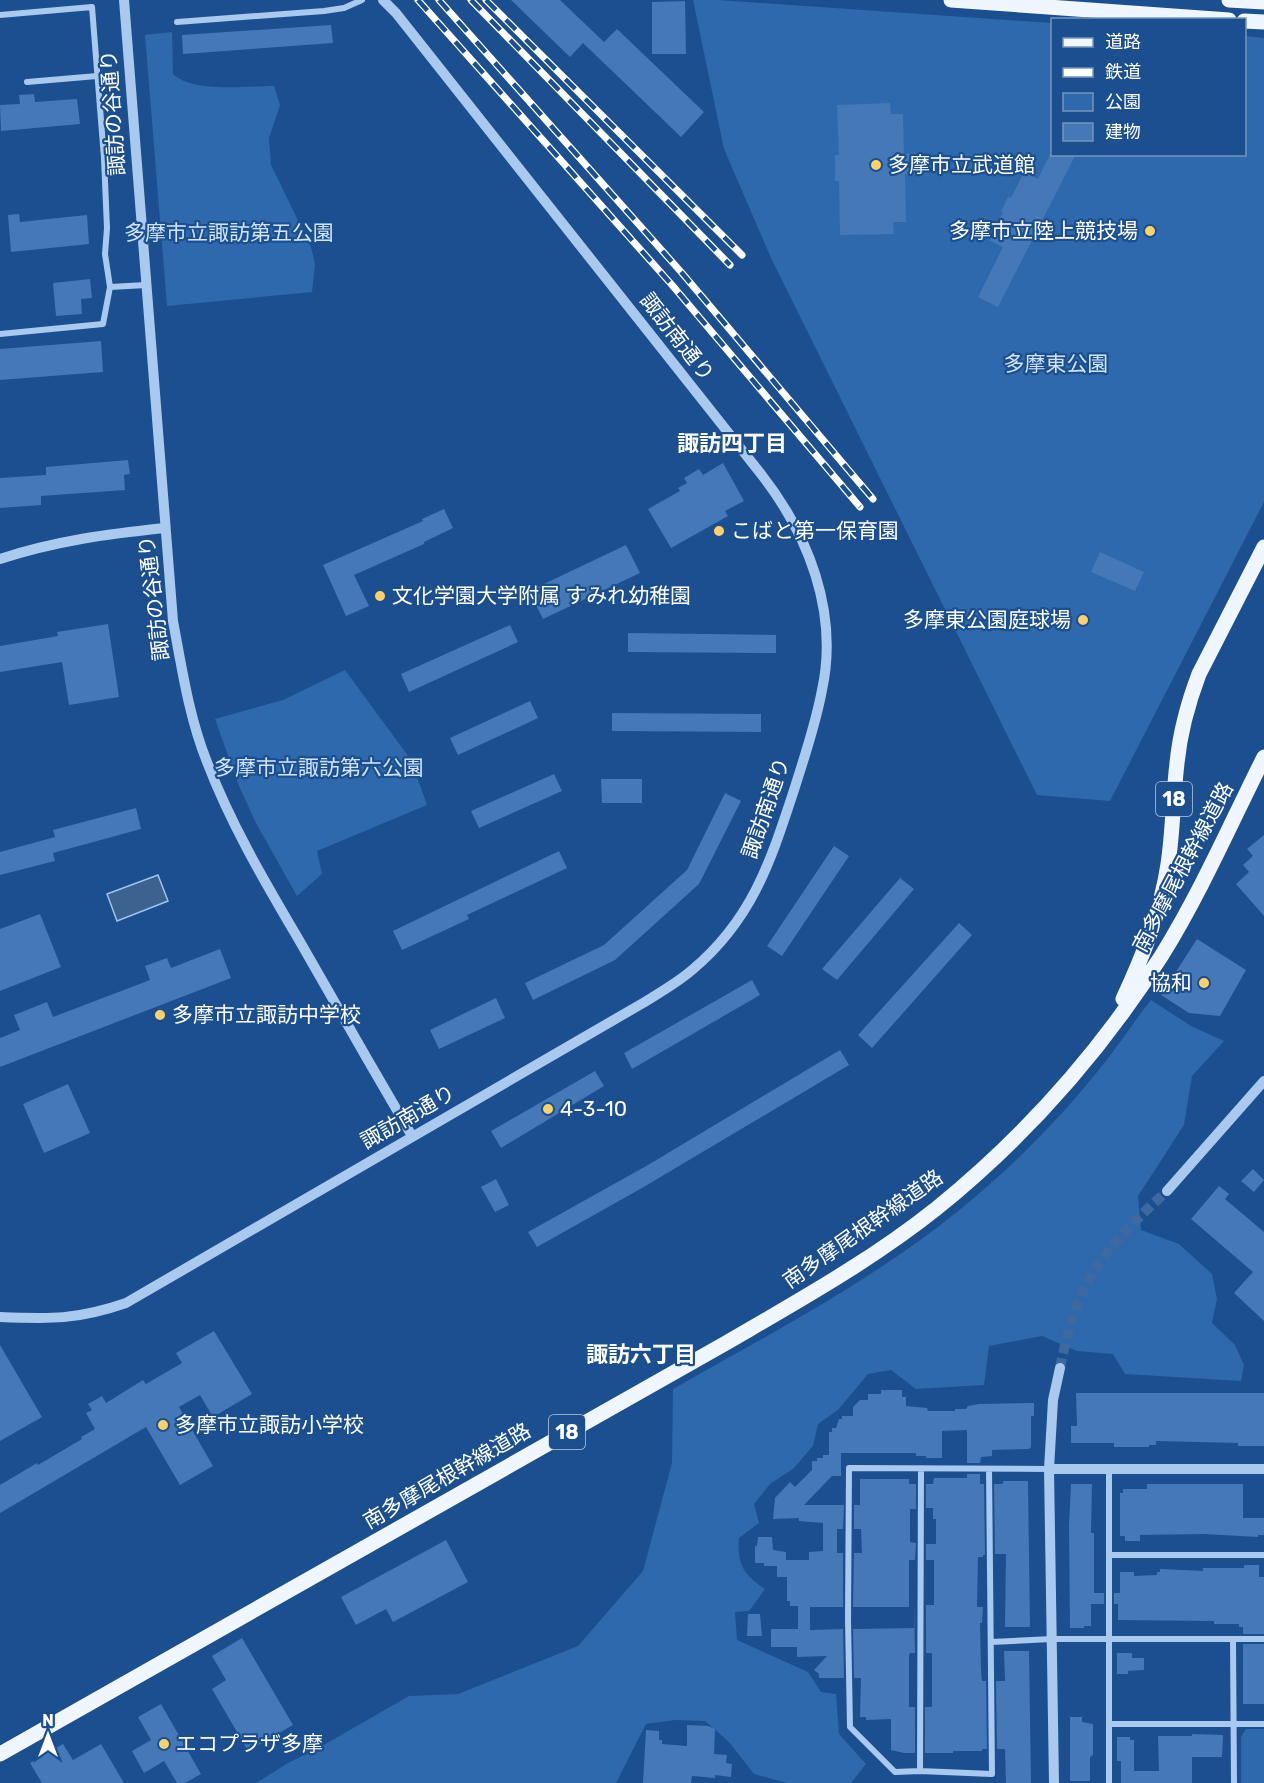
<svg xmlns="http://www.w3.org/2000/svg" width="1264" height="1783" viewBox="0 0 1264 1783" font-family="Rubik,'Noto Sans JP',sans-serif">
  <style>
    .green { fill: #2e69ad }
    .water { fill: #3c6290; stroke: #9cc4f0; stroke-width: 1.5 }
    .building { fill: #4478b7 }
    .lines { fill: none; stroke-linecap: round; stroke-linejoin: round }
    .tertiary-tunnel { stroke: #3d69a0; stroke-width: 10; stroke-dasharray: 10 5; stroke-linecap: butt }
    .minor { stroke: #a9c9ee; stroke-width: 6 }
    .tertiary { stroke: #a9c9ee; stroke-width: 10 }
    .primary { stroke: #f0f6ff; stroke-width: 15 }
    .rail-casing { stroke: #fff; stroke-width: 7 }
    .rail { stroke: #1b4f8f; stroke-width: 4.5; stroke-dasharray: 14; stroke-linecap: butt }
    .poi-dot { fill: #ffd166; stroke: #1b4f8f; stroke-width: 2 }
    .labels { text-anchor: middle; stroke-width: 4.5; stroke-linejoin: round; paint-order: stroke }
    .shield { fill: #1b4f8f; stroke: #bbcadd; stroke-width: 1.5 }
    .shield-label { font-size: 20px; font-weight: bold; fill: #fff }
    .street-label { font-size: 21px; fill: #fff; stroke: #1b4f8f }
    .poi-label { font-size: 21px; fill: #fff; stroke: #1b4f8f; text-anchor: start }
    .park-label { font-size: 21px; fill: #cfe3fa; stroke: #1b4f8f }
    .neighbourhood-label { font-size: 22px; font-weight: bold; fill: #fff; stroke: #1b4f8f }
  </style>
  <rect width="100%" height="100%" fill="#1b4f8f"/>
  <path class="green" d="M693,0H718L1052,23V154H1244L1245,36L1264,38V502L1110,801L1037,795L771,258L724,149Z
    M172,32L173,74C193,93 247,86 274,86L280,105L269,138L271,165L311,247L315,264L312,292L167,306L145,35Z
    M345,670L411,760L427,805L317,851L322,874L297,896L256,823L239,786L215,719L283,700Z
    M1151,1000L1191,1026L1224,1041L1192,1076L1184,1125L1138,1196L1141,1230L1179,1244L1212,1274L1217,1299L1212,1323L1235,1345L1244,1365L1241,1381L1125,1374L1113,1354L1077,1351L1042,1336L989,1346L984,1385L916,1389L891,1370L868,1374L838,1410L818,1424L813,1446L793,1469L770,1484L754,1504L759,1523L739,1538C737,1563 743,1575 765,1589L749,1611L735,1612L737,1640L808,1672L821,1692L836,1694L839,1734L866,1764L851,1783H787L754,1774L729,1742L705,1721L675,1720L646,1724L616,1783H256L288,1763L322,1746L409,1696L458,1694L578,1646L643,1571L672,1463L673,1389C756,1342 841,1297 919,1241C988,1191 1052,1130 1105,1062C1121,1042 1135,1020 1151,1000Z
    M1246,1729H1264V1783H1241V1737Z"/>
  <path class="water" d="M158,875L168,901L117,921L107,894Z"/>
  <path class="building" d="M511,0H560L604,42L617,29L704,112L681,137L583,43L570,57Z
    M685,1L686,54H652V2Z
    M331,25L333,43L183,54L182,35Z
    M34,94L35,102L77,99L80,124L1,131L0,105L20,104L19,95Z
    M890,103L891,114H903L904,154L916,153L917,174H905L906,222H893L894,234L840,235L839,181H835V155H839L837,105Z
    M1050,154H1076L998,307L978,297L1003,247L989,240L1003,213L1001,212L1008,197L1011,198L1024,172L1038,179Z
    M19,214L20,222L87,215L89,244L11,252L8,215Z
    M90,279L92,298L81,299L82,314L56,316L53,283Z
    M101,341L103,372L0,380V349Z
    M128,460L130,474L124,475L125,490L41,496V505L0,508V478L46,475V467Z
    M723,463L744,501L725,511L728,516L671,548L648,509L680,491L678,488L687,483L684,478L699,469L703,475Z
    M444,509L453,528L424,542V544L354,575L369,606L346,616L323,565L423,521L422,519Z
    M626,545L640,573L543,619L529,591Z
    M1100,552L1144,572L1135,591L1091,572Z
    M108,624L119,697L69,705L62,662L0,672V646L58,636L57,632Z
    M510,625L518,642L409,692L401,674Z
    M628,633L776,635V653L628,652Z
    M530,701L538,718L458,755L450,738Z
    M612,713L761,714V732L612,731Z
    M554,774L562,791L479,828L471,811Z
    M601,779H642V803H602Z
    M725,793L741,801L699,884L615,960L533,1000L525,983L604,945L687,870Z
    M136,808L141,829L53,853L55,861L0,875V852L55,837L53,830Z
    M1264,835V916L1236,884L1249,872L1243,865L1253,856L1247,849Z
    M834,846L849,856L782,956L767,946Z
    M559,851L567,868L467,915L469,919L402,950L393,931Z
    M900,878L914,889L837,980L822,969Z
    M40,914L61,967L0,991V929Z
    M959,923L972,935L872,1048L858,1035Z
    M1197,939L1246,970L1220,1016L1189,1013L1161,995Z
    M220,949L231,978L0,1067V1038L20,1030L14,1015L47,1002L53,1017L150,980L145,966L167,958L171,968Z
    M752,980L760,995L632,1069L624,1053Z
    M496,998L505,1018L439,1049L430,1030Z
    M840,1050L849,1065L642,1188L537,1247L528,1232L648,1165Z
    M595,1071L604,1086L501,1148L491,1131Z
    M68,1084L90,1133L44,1153L23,1104Z
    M1253,1169L1264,1180L1254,1192L1241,1181Z
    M496,1179L509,1205L495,1212L481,1187Z
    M1219,1186L1229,1194L1225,1199L1264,1232V1321L1234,1293L1253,1272L1191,1219Z
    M214,1331L252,1394L213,1417L200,1395L179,1407L213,1466L180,1485L146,1427L0,1513V1485L37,1463L38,1465L82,1439L81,1437L95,1429L86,1413L92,1410L88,1404L102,1396L106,1403L143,1380L146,1384L182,1363L176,1353Z
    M0,1345L42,1417L0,1441Z
    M881,1390H902V1397H906V1406L927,1408L928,1411H955V1409H966L968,1406L979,1404L1034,1403V1416H1031V1447L1029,1449L992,1450V1456L981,1457L980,1463H967V1430L942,1431V1458H926V1456H916V1453H841V1476H832L804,1505H844L843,1529H837V1553H843V1607H810V1630L843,1629L844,1678H819V1674L814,1670L827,1656L797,1657V1647H771V1629H798V1606H790V1601H787V1577H777V1566H764V1563H755V1546H757L758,1537H772L773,1550L786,1552V1560H809V1552L823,1551V1523L799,1521V1518L773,1519L775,1498L790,1482L795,1487L812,1470V1461H817V1458H823V1455H829V1432H832V1428H836L839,1419H842V1416H853V1407L860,1400H868V1394H881Z
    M1076,1393H1264V1446H1238V1443L1156,1441V1445H1149V1447H1114V1443H1071V1426H1077Z
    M967,1474H980V1484H984L985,1555H983V1557H978L977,1607H983L982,1623H980L981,1669L982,1681H986L987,1749H982V1751H953V1753H925V1707H932V1653H926V1605H934V1560H926V1544H936V1519H933V1508H926V1484H933L934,1478H967Z
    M860,1479H909V1484H916V1509H910V1542L916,1543L915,1560H909V1607H853L854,1553H862L861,1529H854V1505H860Z
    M1003,1481H1028L1030,1627H1005L1006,1554H995L994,1484H1003Z
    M1071,1484H1092L1091,1533H1094V1593H1104V1604H1091V1626H1084V1628H1070L1069,1525Z
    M1147,1484H1243V1518H1264V1535H1258V1537L1204,1534L1140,1535V1541H1125V1536H1120V1493H1123V1489H1147Z
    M446,1540L468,1582L393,1622L386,1609L356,1625L341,1597Z
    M1244,1565H1259V1577H1264V1634H1243V1627H1239V1624H1214V1621L1118,1620V1604H1114V1593H1120V1572H1134V1576L1157,1575V1572H1160V1569L1203,1571V1568H1244Z
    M914,1605L915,1653H910L909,1655V1707H915V1753H904L891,1750V1719L866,1720V1717H860L861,1678H854L853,1629L914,1628Z
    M748,1614H760L762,1636H747Z
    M242,1638L293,1725L248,1751L212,1689L226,1680L212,1656Z
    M1243,1644H1264V1704H1243Z
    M1004,1651H1029L1031,1783H1006L1005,1749H997L996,1681H1005Z
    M1117,1653H1132V1658H1144V1670L1128,1671V1674H1117Z
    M161,1704L201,1774L185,1783H177L164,1761L144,1773L132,1751L151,1740L138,1717Z
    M1070,1717H1082V1722L1093,1724V1755L1090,1757V1781H1070Z
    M687,1725L708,1726L715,1729L714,1754L727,1755L726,1763L732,1764L731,1777L715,1775V1778L692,1776L691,1783H643L646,1730L659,1731V1740H662V1744L687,1746Z
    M1192,1734L1223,1735L1222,1757H1192V1783H1121V1761H1117V1737H1130V1740H1134V1771H1159L1158,1736H1192Z
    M63,1744L73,1760L101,1744L124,1783H42L30,1763Z"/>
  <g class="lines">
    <path class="tertiary-tunnel" d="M1060,1368C1067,1333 1077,1295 1098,1265C1117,1237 1142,1214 1167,1191"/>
    <path class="minor" d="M0,15L92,7L104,158L107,228L105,254L110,287L103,324L0,334
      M177,22L324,11L344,8L362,0
      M27,82L97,76
      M110,287L146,285
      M989,1469L992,1774L920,1771L895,1772L850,1727L848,1620L849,1468L1049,1469
      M1109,1555H1264
      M1233,1640L1234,1783
      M991,1642L1052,1639H1264
      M1110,1724H1264
      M920,1771L921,1469
      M1109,1783V1470"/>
    <path class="tertiary" d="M124,0L173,621C182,669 189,717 207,762C231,825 265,882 299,940C336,1005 374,1071 412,1136
      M0,559C55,541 107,534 165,528
      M1167,1191L1264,1081
      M0,1317C50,1319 77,1320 126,1303L643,1003C659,993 677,983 692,970C753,919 771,860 795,787C805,755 816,723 822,690C839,612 808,534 761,474L396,13L383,0
      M1049,1469H1264
      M1054,1783L1049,1469L1053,1400L1060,1368"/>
    <path class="primary" d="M951,0L1229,20
      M1229,0L1264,2
      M1244,21L1264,22
      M1123,999C1143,956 1161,911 1168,864C1173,831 1173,797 1177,763C1180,733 1188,703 1199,674L1264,547
      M0,1754L726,1343C798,1301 872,1260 937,1208C1026,1136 1101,1051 1162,955C1201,892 1231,823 1264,757"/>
    <defs>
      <path id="rail" d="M418,0L672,285L860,507
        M439,0L682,273L873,499
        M471,0L730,265
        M486,0L742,255"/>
    </defs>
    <use href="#rail" class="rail-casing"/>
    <use href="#rail" class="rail"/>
  </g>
  <g class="poi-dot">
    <circle cx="876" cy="165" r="6"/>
    <circle cx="1150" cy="231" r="6"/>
    <circle cx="719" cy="531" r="6"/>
    <circle cx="380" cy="596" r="6"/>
    <circle cx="1083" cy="620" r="6"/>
    <circle cx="1204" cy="983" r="6"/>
    <circle cx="160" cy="1015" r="6"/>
    <circle cx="548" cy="1109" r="6"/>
    <circle cx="163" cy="1425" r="6"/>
    <circle cx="164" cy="1744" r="6"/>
  </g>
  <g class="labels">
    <g class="shield">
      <rect x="1156" y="782" width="36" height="34" rx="4.5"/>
      <rect x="549" y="1415" width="36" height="34" rx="4.5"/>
    </g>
    <g class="shield-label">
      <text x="1174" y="806">18</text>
      <text x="567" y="1439">18</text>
    </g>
    <g class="street-label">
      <text transform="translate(113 113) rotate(-94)" y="7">諏訪の谷通り</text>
      <text transform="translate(677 337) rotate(52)" y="7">諏訪南通り</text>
      <text transform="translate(154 598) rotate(-97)" y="7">諏訪の谷通り</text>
      <text transform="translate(766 808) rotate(-71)" y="7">諏訪南通り</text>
      <text transform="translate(1183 867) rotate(-62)" y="7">南多摩尾根幹線道路</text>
      <text transform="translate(408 1117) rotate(-30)" y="7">諏訪南通り</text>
      <text transform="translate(863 1229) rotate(-35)" y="7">南多摩尾根幹線道路</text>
      <text transform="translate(447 1476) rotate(-30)" y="7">南多摩尾根幹線道路</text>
    </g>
    <g class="poi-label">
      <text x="888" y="172">多摩市立武道館</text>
      <text x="1138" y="238" text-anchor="end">多摩市立陸上競技場</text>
      <text x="731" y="538">こばと第一保育園</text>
      <text x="392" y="603">文化学園大学附属 すみれ幼稚園</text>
      <text x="1071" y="627" text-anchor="end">多摩東公園庭球場</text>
      <text x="1192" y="990" text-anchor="end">協和</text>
      <text x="172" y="1022">多摩市立諏訪中学校</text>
      <text x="560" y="1116">4-3-10</text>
      <text x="175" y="1432">多摩市立諏訪小学校</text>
      <text x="176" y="1751">エコプラザ多摩</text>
    </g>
    <g class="park-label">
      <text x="229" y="240">多摩市立諏訪第五公園</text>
      <text x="1056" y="371">多摩東公園</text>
      <text x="319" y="775">多摩市立諏訪第六公園</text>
    </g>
    <g class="neighbourhood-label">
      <text x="732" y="451">諏訪四丁目</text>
      <text x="641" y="1362">諏訪六丁目</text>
    </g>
  </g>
  <rect x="1051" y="18" width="195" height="138" fill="#1b4f8f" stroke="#7695bc" stroke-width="1.5"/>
  <rect x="1063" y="38" width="30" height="9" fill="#f0f6ff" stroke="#7695bc" stroke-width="1.5"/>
  <text x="1105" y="48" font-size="18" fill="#ffffff">道路</text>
  <rect x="1063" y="68" width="30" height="9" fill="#ffffff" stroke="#7695bc" stroke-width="1.5"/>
  <text x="1105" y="78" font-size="18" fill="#ffffff">鉄道</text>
  <rect x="1063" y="93" width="30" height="18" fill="#2e69ad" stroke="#7695bc" stroke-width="1.5"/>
  <text x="1105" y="108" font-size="18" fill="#ffffff">公園</text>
  <rect x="1063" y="123" width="30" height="18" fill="#4478b7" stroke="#7695bc" stroke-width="1.5"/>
  <text x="1105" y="138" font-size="18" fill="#ffffff">建物</text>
  <g transform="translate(48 1735)" stroke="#1b4f8f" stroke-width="4.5" paint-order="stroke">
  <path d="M0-4.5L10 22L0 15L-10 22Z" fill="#ffffff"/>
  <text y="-9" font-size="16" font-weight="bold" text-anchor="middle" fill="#ffffff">N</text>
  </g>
</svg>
